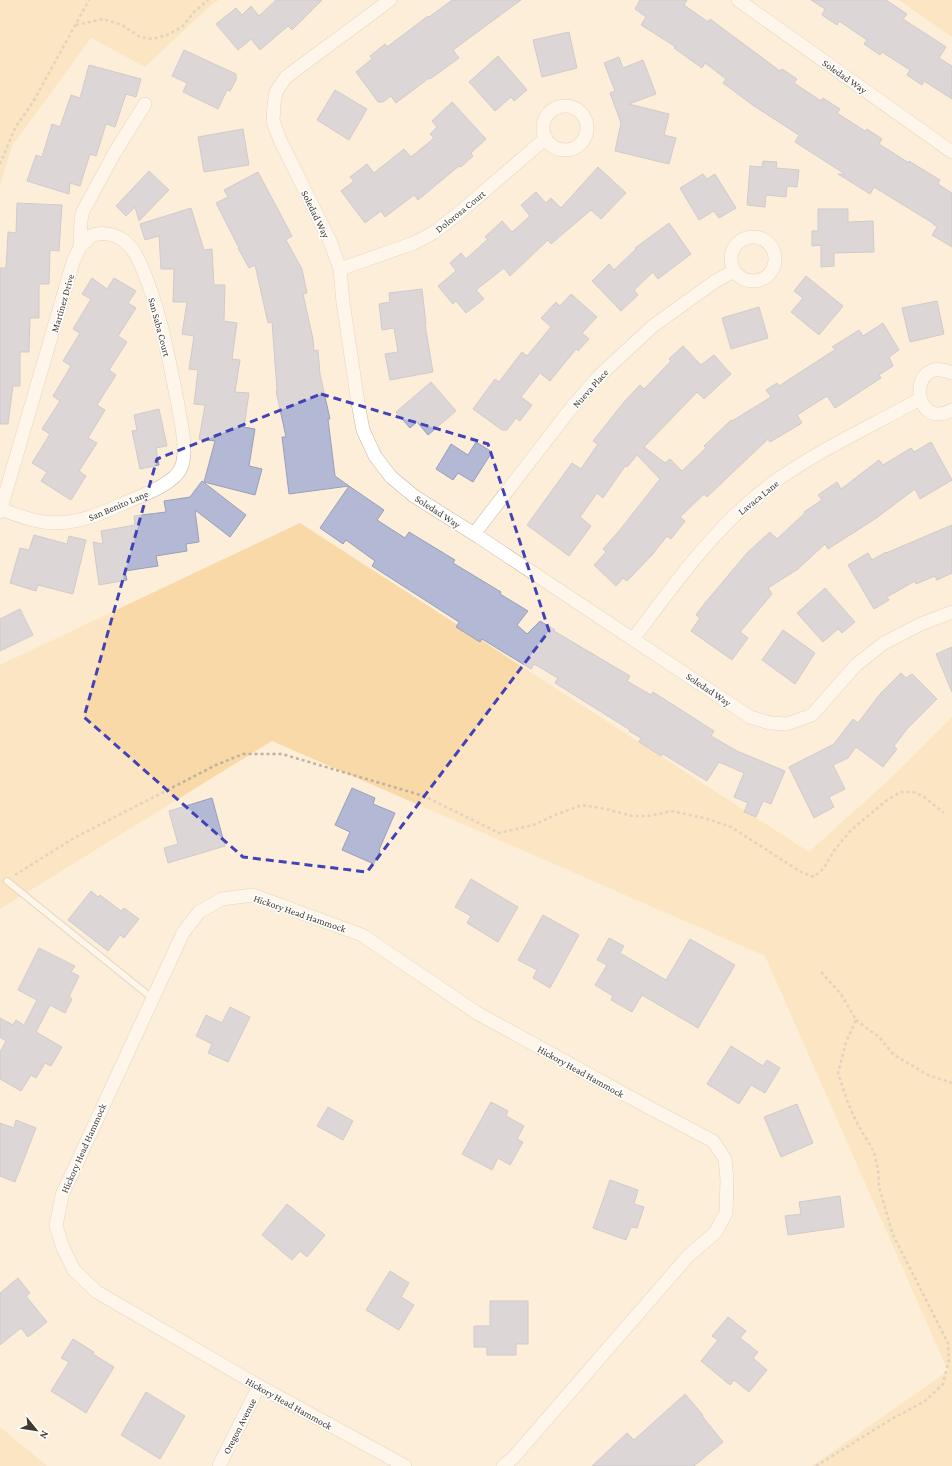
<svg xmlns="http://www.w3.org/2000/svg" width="952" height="1466" viewBox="0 0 952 1466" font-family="'Crimson Pro',serif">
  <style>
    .green { fill: #fad9a8 }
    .building { fill: #b3b9d5; stroke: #999fba }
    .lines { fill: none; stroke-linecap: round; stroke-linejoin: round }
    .service-casing { stroke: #c7b69c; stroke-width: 8 }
    .minor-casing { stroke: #c7b69c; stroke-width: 14 }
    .path { stroke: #beb1a0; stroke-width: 2.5; stroke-dasharray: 3 3; stroke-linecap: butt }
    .service { stroke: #fff; stroke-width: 6 }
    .minor { stroke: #fff; stroke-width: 13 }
    .marked { fill: none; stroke: #4142b7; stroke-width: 3; stroke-dasharray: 8 5; stroke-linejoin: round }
    .labels { text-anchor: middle; stroke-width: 3.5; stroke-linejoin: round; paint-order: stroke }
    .street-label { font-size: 10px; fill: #41392f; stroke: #fefefe }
  </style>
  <rect width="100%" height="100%" fill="#fdeed9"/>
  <path class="green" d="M0,0H219L211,5L145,67L91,38L12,146L0,186Z
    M899,0H952V37Z
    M300,523L809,852L892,777L952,717V1466H812L948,1371L765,956L272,741L0,909V665Z
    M0,1427L47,1466H0Z"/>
  <path class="building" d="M276,0H322L292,30L288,26L260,50L251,39L238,50L216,24L236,8L242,15L251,6L259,16Z
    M452,0H521L453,50L459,58L430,79L429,78L396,103L391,96L383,102H378L356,72L372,59L370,56L385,44L387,47L428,16L429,17Z
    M640,0H687L684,5L708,22L710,19L780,71L782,69L797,79L794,83L821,101L823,98L840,109L837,113L865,131L867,129L882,139L879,144L909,163V161L940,180L938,184L952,193V247L932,235L937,227L931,222L874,187L870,194L838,174H845L795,142L799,135L754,106L723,83L726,79L705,63L702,68L674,48L676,47L641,25L646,17L635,9Z
    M811,0H886L907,14L903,19L946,47L939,58L952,66V99L924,81L922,85L907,75L910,70L882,52L880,55L864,44L867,40L839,21L837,25L822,15L825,9Z
    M569,32L577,68L542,77L533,40Z
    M184,50L236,74V80L230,91L227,90L218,109L183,92L187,83L172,76Z
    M498,56L527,90L514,101L511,97L495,111L469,82Z
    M619,57L623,68L643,60L656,94L629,104L669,114L664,135L676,138L669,164L615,151L621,123L610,93L615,91L604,63Z
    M89,65L141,79L136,97L126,94L115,127L106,124L96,156L90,154L80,186L70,183L69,194L27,181L36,155L42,157L52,124L60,127L71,95L80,98Z
    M335,90L367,109L349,140L317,120Z
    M452,102L486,139L471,153L473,156L461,167L459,166L418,200L414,195L385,217L381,211L365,223L341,191L354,181L350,177L367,164L374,173L404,149L411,157L434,138L430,134L437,127L432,121Z
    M243,129L249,165L204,172L198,137Z
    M763,161L777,162L776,168L799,170L797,187L787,186L786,197L766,195L765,207L747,205L750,166L762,167Z
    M598,167L626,193L601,219L591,210L551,244L548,240L510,276L504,268L476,290L484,299L466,313L456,301L453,304L438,286L456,271L450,263L461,253L466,259L488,239L485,237L502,221L512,232L530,216L521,205L536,192L546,203L551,198L561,208Z
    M149,171L169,190L139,221L135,207L126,216L116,206Z
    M258,172L292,236L286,240L302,269L307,293L303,294L313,339L314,351L318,350L320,374L330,419H328L335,476L349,486L289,494L282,437H286L276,391L277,390L272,322L268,323L255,265L249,268L238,248H239L216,203L228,197L224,190Z
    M703,174L707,179L715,174L736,208L719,218L714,211L699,220L680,188Z
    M17,203L62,205L59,251L50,250L49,284H39V318H30L29,352H20V386H13L8,424H0V268H6L8,232L16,233Z
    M191,208L204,250L212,249L214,285H225L224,321L237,323L232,359L240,360L235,392L249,393L244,427L255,429L249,466L262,469L255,495L204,482L215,441L199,439L205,405L194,404L198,370L189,369L194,336L182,334L187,302H173L174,269H161L159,236L145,240L140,224Z
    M818,209H848V222L873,221L874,252L834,253V266L821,267V245L812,246V231H818Z
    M669,223L691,254L658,279L653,272L634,290L638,295L621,311L592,281L609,264L614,270L636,249L635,248Z
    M806,276L843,306L819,335L791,312L803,298L794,291Z
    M92,278L107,289L114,278L136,291L128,303L136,308L118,336L127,342L109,370L116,375L97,405L105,410L88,438L97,443L79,471L86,476L71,500L41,481L47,472L32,463L50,434L42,429L60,401L53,396L71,366L63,361L80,333L73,329L91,299L82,294Z
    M422,289L426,324H425L433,372L390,380L385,354L398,352L394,328L382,330L379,304L390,302L389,293Z
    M571,294L597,317L582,333L589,339L578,351L576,349L550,381L540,373L521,397L532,405L520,421L516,418L507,430H502L473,409L495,379L499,382L522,352L527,356L551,327L541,318L556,302L560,306Z
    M937,301L944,334L910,342L902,308Z
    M759,307L768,338L731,349L722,318Z
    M883,323L899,350L889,357L893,366L879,375L881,378L835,408L827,396L797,415L802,423L770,442L768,439L707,497L704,494L680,517L685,521L671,539L667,536L652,555L627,581L623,578L616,586L594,565L606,552L603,549L619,531L660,479L637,455L627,467L625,466L603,498L597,493L580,517L591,526L569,556L527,525L572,463L581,469L598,444L593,441L624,402L640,385L644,389L671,361L669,359L683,346L701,365L714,355L731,374L704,399L697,392L644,447L665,463L670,459L682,471L706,448L704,446L731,420L732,421L771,397L766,390L777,383L779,386L836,349L832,347L859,330L863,336Z
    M431,382L456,411L428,435L417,422L410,428L396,412Z
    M159,409L167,446L156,448L159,465L140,469L132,431L137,430L134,415Z
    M476,442L492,452L473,482L458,473L453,480L436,469L451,444L468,455Z
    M931,442L952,480L920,499L915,489L875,519L828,549L825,544L798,569L768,588L772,594L740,632L748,638L732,660L691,631L700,618L696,615L705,603L747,553L770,532L777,539L805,513L804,512L822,500L818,495L837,482L841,489L879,460L883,465L911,448L914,452Z
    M202,481L246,515L230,537L195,510L199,542L186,544L187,551L156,556L158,566L125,571L127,580L99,585L93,542L103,544L101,531L135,525L134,516L166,512L164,501L190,497Z
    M349,486L384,510L377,520L405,538L409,532L455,560L453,563L501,592L500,594L528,611L517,625L527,634L540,621L555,630L554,631L630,676L627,681L651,695L653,692L714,731L711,736L737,751L785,771L771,804L763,801L756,817L744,812L748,803L734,797L744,773L719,762L707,781L663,754L661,756L639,742L641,738L629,731L630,730L555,683L558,678L534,664L531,669L482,639L480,642L456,627L459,622L372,566L375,561L346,540L343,544L320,528Z
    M952,525V573L937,580L935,576L916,584L915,581L887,597L889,600L874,609L848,565L868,553L872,560L886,552V553Z
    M34,535L67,544L69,536L86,540L73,594L38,585L36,591L10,583L20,548L29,550Z
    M825,588L855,622L842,633L838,629L823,642L797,613Z
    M20,609L33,635L0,651V619Z
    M783,630L815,653L795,684L762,660Z
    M952,647V692L936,654Z
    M901,673L906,678L912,674L937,699L907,729L894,746L897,749L883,767L856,747L848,758L833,765L845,789L829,797L834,807L814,818L789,767L834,744L853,719L858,723L880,694Z
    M352,788L375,798L373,804L395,813L379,850L380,851L374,864L342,850L350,832L335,825Z
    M212,798L225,846L168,863L164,848L178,844L169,811Z
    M471,879L518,907L498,942L467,923L471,916L455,907Z
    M91,891L98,897L100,895L121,911L124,908L139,919L124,938L120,935L108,951L68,920Z
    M543,915L579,935L550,988L533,978L537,970L518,960Z
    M609,938L624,946L620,953L666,980L690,939L735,965L698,1028L642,995L632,1012L611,1000L613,996L595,985L607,965L597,960Z
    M39,948L75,966L71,972L79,976L69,997L72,999L65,1013L50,1005L36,1032L62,1047L51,1066L45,1063L36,1078L31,1075L21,1091L0,1079V1052L6,1041L0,1037V1018L13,1025L16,1020L24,1025L37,1000L18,990Z
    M230,1007L250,1017L228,1062L208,1053L212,1044L196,1036L206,1015L222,1023Z
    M731,1046L763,1066L767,1060L780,1068L765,1093L751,1085L739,1104L707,1084Z
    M491,1102L508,1111L506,1116L524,1126L517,1139L523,1142L510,1165L498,1158L492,1170L462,1154Z
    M797,1104L813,1143L781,1157L764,1117Z
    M328,1107L353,1121L343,1140L317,1126Z
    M16,1120L36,1128L15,1182L0,1176V1123L14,1128Z
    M610,1180L638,1190L634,1204L644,1207L637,1228L631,1227L626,1240L593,1228Z
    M840,1196L844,1227L788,1235L785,1216L801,1214L799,1202Z
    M287,1204L325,1235L307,1257L300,1251L292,1260L262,1235Z
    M390,1271L409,1283L401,1297L414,1305L399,1330L366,1310Z
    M18,1278L30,1293L26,1296L47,1322L28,1337L21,1328L0,1345V1293Z
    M490,1301H528V1344H516V1355H487V1347H474V1326H490Z
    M728,1317L746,1331L740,1338L758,1352L753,1358L767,1370L749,1392L734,1380L730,1385L701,1361L718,1340L712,1336Z
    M73,1339L94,1352L93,1354L114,1367L86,1413L51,1391L69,1362L61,1358Z
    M146,1392L185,1416L160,1459L121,1435Z
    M685,1394L703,1415L702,1416L723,1442L694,1466H592L627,1433L634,1440Z"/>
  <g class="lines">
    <defs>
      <path id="service" d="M7,881L152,998"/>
      <path id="minor" d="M390,0L286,77L276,92L274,104L273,121L280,140L330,241L340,269L343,302L358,403L363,430L375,456L391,477L414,496L479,537L750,717L770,723L787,724L812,715L856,665L884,643L921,624L952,612
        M738,0L952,152
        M543 128a22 22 0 1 1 44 0a22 22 0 1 1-44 0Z
        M731 259a22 22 0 1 1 44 0a22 22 0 1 1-44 0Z
        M340,269L414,243L433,233L459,213L546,138
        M952,373C907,353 911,432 952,410
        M1,509C11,513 22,517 33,520C64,528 92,518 120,505C137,497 174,485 181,468C188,451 181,423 178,405C169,360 161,313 143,270C139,260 132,246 123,240C114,234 101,231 91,236C87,239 84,244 80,247
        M0,512L73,262L80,247L81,221L82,213L114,154L145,104
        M474,534L572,407L599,376L653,326L714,282L734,271
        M633,639C674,585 715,526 770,485C816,451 870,427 920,399
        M219,1466L259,1386
        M405,1466L259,1386L97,1292L74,1270L63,1248L56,1226L62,1195L183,933L199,912L222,899L253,895L362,935L477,1013L648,1107L713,1141L725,1159L727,1180L726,1213L715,1233L689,1255L513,1458L503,1466"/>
    </defs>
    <use href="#service" class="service-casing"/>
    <use href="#minor" class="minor-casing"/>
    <path class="path" d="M76,25L103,19L122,25L140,37L152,39L167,35L182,27L195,11L208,0
      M0,164L15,128L33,102L89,0
      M15,875L74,838L216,765L243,754H282L424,796L499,833L533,825L555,815L582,805L606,809L632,816H649L671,811L704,818L731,827L801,872L814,877L824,868L833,852L851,830L887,800L901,792H913L923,796L944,813
      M856,1020L879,1037L894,1055L928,1075L952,1083
      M816,1466L890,1420L925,1401L943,1384L949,1359L948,1343L893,1235L879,1187L878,1170L874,1152L857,1123L848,1103L838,1073L846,1042L856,1020L841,994L821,972"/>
    <use href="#service" class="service"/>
    <use href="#minor" class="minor"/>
  </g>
  <path d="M0 0H952V1466H0ZM321,394L488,444L549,631L367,872L243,857L84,717L157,459Z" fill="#fdeed9" fill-opacity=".55" fill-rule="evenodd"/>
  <path class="marked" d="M321,394L488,444L549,631L367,872L243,857L84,717L157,459Z"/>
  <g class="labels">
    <g class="street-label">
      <text transform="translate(845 76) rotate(35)" y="4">Soledad Way</text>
      <text transform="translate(460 211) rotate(-39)" y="4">Dolorosa Court</text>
      <text transform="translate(316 214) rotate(64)" y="4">Soledad Way</text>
      <text transform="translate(62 303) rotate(-74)" y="4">Martinez Drive</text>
      <text transform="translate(160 327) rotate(75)" y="4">San Saba Court</text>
      <text transform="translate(590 388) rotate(-48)" y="4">Nueva Place</text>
      <text transform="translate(758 497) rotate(-39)" y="4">Lavaca Lane</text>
      <text transform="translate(118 505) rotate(-23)" y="4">San Benito Lane</text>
      <text transform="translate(438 511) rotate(33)" y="4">Soledad Way</text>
      <text transform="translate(709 689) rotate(34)" y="4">Soledad Way</text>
      <text transform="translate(300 913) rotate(19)" y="4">Hickory Head Hammock</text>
      <text transform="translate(581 1071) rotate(29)" y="4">Hickory Head Hammock</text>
      <text transform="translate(83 1148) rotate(-66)" y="4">Hickory Head Hammock</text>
      <text transform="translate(289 1403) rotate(29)" y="4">Hickory Head Hammock</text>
      <text transform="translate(239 1426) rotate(-63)" y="4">Oregon Avenue</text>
    </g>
  </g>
  <g transform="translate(36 1430) rotate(120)" stroke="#fefefe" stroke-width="3" paint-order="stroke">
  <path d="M0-3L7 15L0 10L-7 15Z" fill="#41392f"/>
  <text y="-6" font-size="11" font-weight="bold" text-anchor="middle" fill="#41392f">N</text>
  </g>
</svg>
